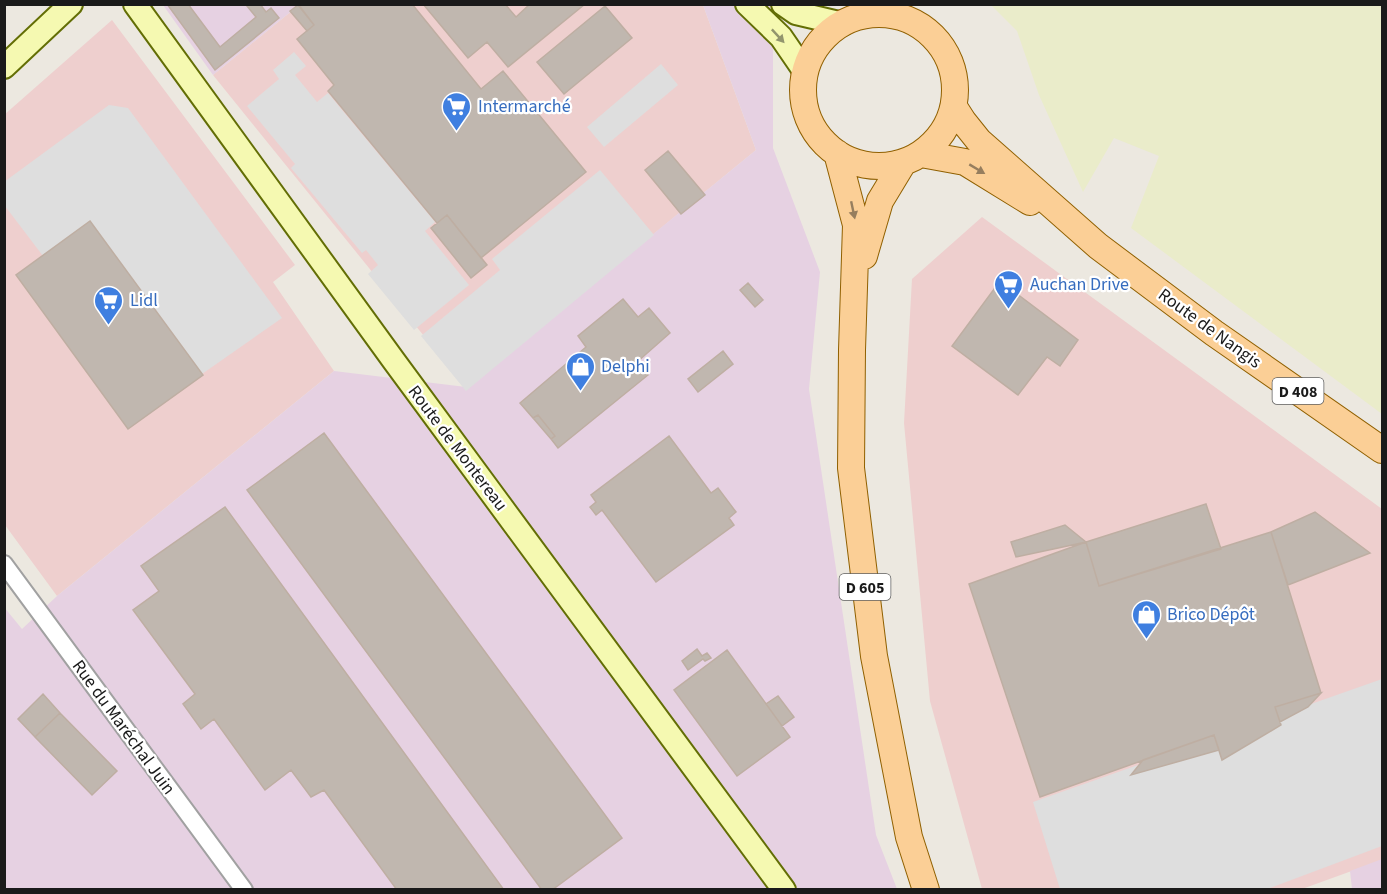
<svg xmlns="http://www.w3.org/2000/svg" width="1387" height="894" viewBox="0 0 1387 894" font-family="'Source Sans 3',sans-serif">
  <style>
    .commercial { fill: #eecfce }
    .industrial { fill: #e6d1e2 }
    .farmland { fill: #eaecca }
    .parking { fill: #dedede }
    .building { fill: #c0b7af; stroke: #beaea2; stroke-width: 1.5 }
    .lines { fill: none; stroke-linecap: round; stroke-linejoin: round }
    .street-casing { stroke: #a1a1a1; stroke-width: 20 }
    .secondary-casing { stroke: #636e05; stroke-width: 26 }
    .primary-casing { stroke: #906001; stroke-width: 28 }
    .street { stroke: #fff; stroke-width: 16 }
    .secondary { stroke: #f5f9b1; stroke-width: 22 }
    .primary { stroke: #fbcf96; stroke-width: 26 }
    .oneway { fill: #92956d }
    .oneway2 { fill: #967e5e }
    .labels { text-anchor: middle; stroke-width: 4.5; stroke-linejoin: round; paint-order: stroke }
    .shield { fill: #fff; stroke: #5f5f5f; stroke-width: 1.5 }
    .shield-label { font-size: 16px; font-weight: bold; fill: #1a1a1a }
    .shop-label { font-size: 18px; fill: #366cbe; stroke: #fff; text-anchor: start }
    .street-label { font-size: 18px; fill: #1a1a1a; stroke: #fff }
  </style>
  <rect width="100%" height="100%" fill="#ece8e0"/>
  <path class="commercial" d="M299,5H703L756,150L466,388L213,75Z
    M112,20L295,265L273,282L334,371L57,596L5,525L4,115Z
    M982,217L1382,509V860L1302,889H982L930,701L904,423L912,279Z"/>
  <path class="industrial" d="M163,5H299L213,75Z
    M703,5H773V148L820,272L809,389L876,835L897,889H5L4,607L22,629L57,596L334,371L466,387L756,150Z
    M1382,859V889H1352L1350,871Z"/>
  <path class="farmland" d="M991,5H1382V414L1131,228L1159,156L1114,138L1083,192L1039,95L1017,31Z"/>
  <path class="parking" d="M294,52L306,66L295,75L317,102L328,93L435,222L425,231L469,285L414,330L368,274L378,265L366,250L362,253L291,168L295,164L247,106L279,79L273,70Z
    M661,64L678,85L604,147L587,127Z
    M109,105L128,108L282,318L202,374L88,223L43,256L5,206L4,182Z
    M600,170L654,235L466,391L421,336L500,270L492,259Z
    M1382,679V846L1267,889H1060L1033,802Z"/>
  <path class="building" d="M167,4H188L220,47L256,17L247,6L249,4H260L266,12L271,8L279,18L215,70Z
    M412,4L481,89L503,71L586,172L481,258L447,215L437,223L328,91L334,85L297,39L314,25L298,4Z
    M423,4H505L516,17L530,4H585L508,67L487,42L468,58Z
    M298,5L314,25L307,31L290,11Z
    M605,6L632,38L564,94L537,62Z
    M668,151L705,195L681,214L645,170Z
    M447,215L487,265L471,278L431,228Z
    M90,221L203,375L128,429L16,275Z
    M1000,281L1078,340L1060,366L1047,357L1018,395L952,346Z
    M748,283L763,300L755,307L740,290Z
    M623,299L638,317L649,308L670,333L637,362L648,375L558,448L551,439L555,436L538,415L533,418L520,403L586,347L578,336Z
    M723,351L733,364L698,392L688,379Z
    M538,415L555,436L551,439L533,418Z
    M324,433L622,838L552,890H542L247,490Z
    M669,436L711,493L718,488L736,512L729,518L734,525L656,582L602,510L596,515L590,507L596,502L591,495Z
    M1206,504L1221,549L1099,586L1086,542Z
    M225,507L504,890H397L324,790L311,797L291,770L265,790L214,719L201,729L183,704L195,694L133,610L159,591L141,566Z
    M1315,512L1370,553L1288,585L1271,532Z
    M1065,525L1086,542L1016,557L1011,542Z
    M1271,532L1321,693L1275,707L1281,725L1222,760L1214,735L1040,797L969,584L1086,542L1099,586Z
    M697,649L702,656L707,653L711,658L705,661L703,659L688,670L682,661Z
    M727,650L790,737L737,776L674,690Z
    M1321,693L1308,707L1280,722L1275,707Z
    M43,694L60,713L35,737L18,719Z
    M778,696L794,717L782,726L766,704Z
    M60,713L117,771L92,795L35,737Z
    M1214,735L1219,750L1131,775L1143,760Z"/>
  <g class="lines">
    <defs>
      <path id="street" d="M4,564L244,890"/>
      <path id="secondary" d="M135,4L394,361L784,890
        M747,4L781,37L805,72
        M783,4L796,13L843,24
        M4,67L71,4"/>
      <path id="primary" d="M803 90a76 76 0 1 1 152 0a76 76 0 1 1-152 0Z
        M954,107L963,121L979,141L1098,246L1214,333L1382,450
        M837,153L856,225L852,350L851,468L874,656L909,837L926,890
        M921,154L965,162L1030,202
        M864,256L880,201L903,163"/>
    </defs>
    <use href="#street" class="street-casing"/>
    <use href="#secondary" class="secondary-casing"/>
    <use href="#primary" class="primary-casing"/>
    <use href="#street" class="street"/>
    <use href="#secondary" class="secondary"/>
    <use href="#primary" class="primary"/>
  </g>
  <defs><path id="oneway-solid" d="M-6-.8H1V-3.2L6.5 0L1 3.2V.8H-6Z" transform="scale(1.5)"/></defs>
  <use class="oneway" href="#oneway-solid" transform="translate(778 36) rotate(47)"/>
  <g class="oneway2">
    <use href="#oneway-solid" transform="translate(977 169) rotate(31)"/>
    <use href="#oneway-solid" transform="translate(853 210) rotate(78)"/>
  </g>
  <defs>
    <symbol id="supermarket-pin" viewBox="-11 -11 22 30"><path d="M0 17L-7.5 6A9.5 9.5 0 1 1 7.5 6Z" fill="#3f7fe0" stroke="#fff"/><path d="M-6-5.5h2.5l.6 2H6L4.5 2H-2.5L-4.4-4H-6ZM-1.5 3.2a1.3 1.3 0 1 0 .1 0ZM3 3.2a1.3 1.3 0 1 0 .1 0Z" fill="#fff"/></symbol>
    <symbol id="shop-pin" viewBox="-11 -11 22 30"><path d="M0 17L-7.5 6A9.5 9.5 0 1 1 7.5 6Z" fill="#3f7fe0" stroke="#fff"/><path d="M-5-2.5h2.3a2.7 3.5 0 0 1 5.4 0H5L5.5 6h-11ZM-1.5-2.5h3a1.5 2.3 0 0 0-3 0Z" fill="#fff"/></symbol>
  </defs>
  <g fill-rule="evenodd">
    <use href="#supermarket-pin" x="440" y="90" width="33" height="45"/>
    <use href="#supermarket-pin" x="992" y="268" width="33" height="45"/>
    <use href="#supermarket-pin" x="92" y="284" width="33" height="45"/>
    <use href="#shop-pin" x="564" y="350" width="33" height="45"/>
    <use href="#shop-pin" x="1130" y="598" width="33" height="45"/>
  </g>
  <g class="labels">
    <g class="shield">
      <rect x="1272.5" y="378" width="51" height="26" rx="4.5"/>
      <rect x="839.5" y="574" width="51" height="26" rx="4.5"/>
    </g>
    <g class="shield-label">
      <text x="1298" y="397">D 408</text>
      <text x="865" y="593">D 605</text>
    </g>
    <g class="shop-label">
      <text x="478" y="112">Intermarché</text>
      <text x="1030" y="290">Auchan Drive</text>
      <text x="130" y="306">Lidl</text>
      <text x="601" y="372">Delphi</text>
      <text x="1167" y="620">Brico Dépôt</text>
    </g>
    <g class="street-label">
      <text transform="translate(1210 328) rotate(36)" y="6">Route de Nangis</text>
      <text transform="translate(458 448) rotate(53)" y="6">Route de Montereau</text>
      <text transform="translate(124 727) rotate(54)" y="6">Rue du Maréchal Juin</text>
    </g>
  </g>
  <rect width="1387" height="894" fill="none" stroke="#1a1a1a" stroke-width="12"/>
</svg>
